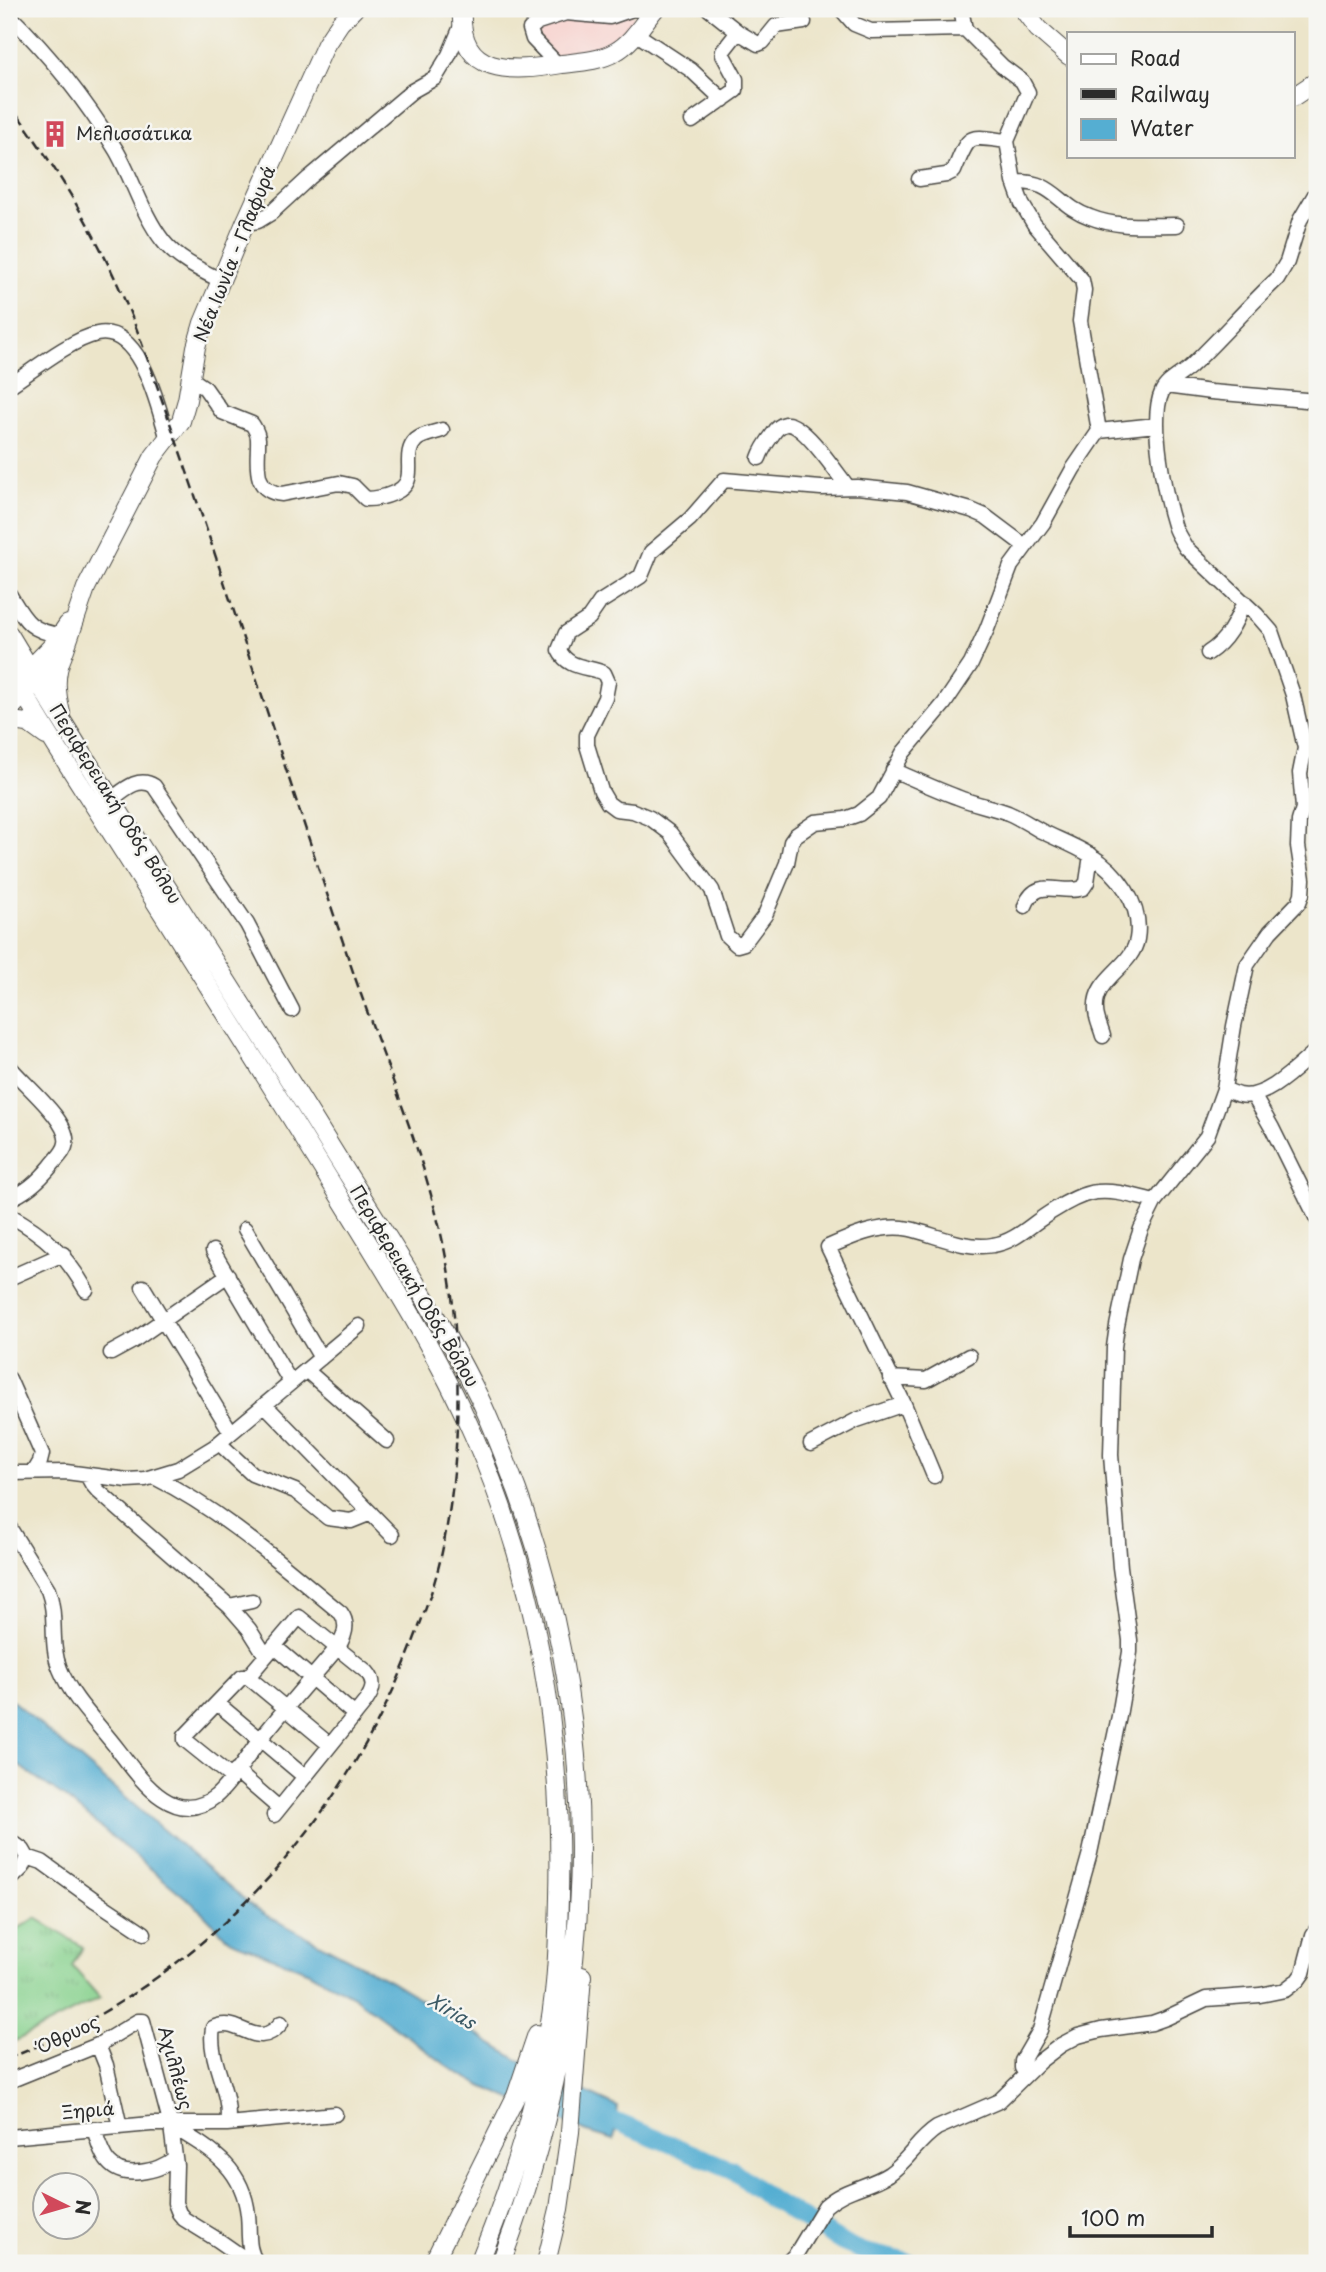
<svg xmlns="http://www.w3.org/2000/svg" width="1326" height="2272" viewBox="0 0 1326 2272" font-family="'Playpen Sans',sans-serif">
  <style>
    .built { fill: #f7d0cc }
    .grass { fill: url(#grass-tufts); stroke: #5a7e5d; stroke-width: 2 }
    .water { fill: #55aed2; stroke: #406c7e; stroke-width: 2 }
    .lines { fill: none; stroke-linecap: round; stroke-linejoin: round }
    .river { stroke: #55aed2; stroke-width: 18 }
    .minor-casing { stroke: #484743; stroke-width: 17 }
    .major-casing { stroke: #484743; stroke-width: 20 }
    .minor { stroke: #fff; stroke-width: 14 }
    .major { stroke: #fff; stroke-width: 18 }
    .rail { stroke: #2b2b2b; stroke-width: 2.5; stroke-dasharray: 10 5; stroke-linecap: butt }
    .labels { text-anchor: middle; stroke-width: 5; stroke-linejoin: round; paint-order: stroke }
    .poi-label { font-size: 18px; fill: #2b2b2b; stroke: #f6f6f2; text-anchor: start }
    .street-label { font-size: 18px; fill: #2b2b2b; stroke: #f6f6f2 }
    .water-label { font-size: 19px; font-style: italic; fill: #3a5965; stroke: #f6f6f2 }
  </style>
  <defs>
    <pattern id="grass-tufts" width="24" height="20" patternUnits="userSpaceOnUse" patternTransform="scale(1.75)"><rect width="24" height="20" fill="#89d28f"/><path d="M3 7l-1-3M5 7V3M7 7l1-3M15 17l-1-3M17 17v-4M19 17l1-3" fill="none" stroke="#76b47c"/></pattern>
  </defs>
  <rect width="100%" height="100%" fill="#f6f6f2"/>
  <filter id="ink" filterUnits="userSpaceOnUse"><feTurbulence type="fractalNoise" baseFrequency=".0143" numOctaves="2"/><feDisplacementMap in="SourceGraphic" scale="14" xChannelSelector="R" yChannelSelector="G"/><feConvolveMatrix kernelMatrix="1 2 1 2 8 2 1 2 1" color-interpolation-filters="sRGB"/></filter>
  <filter id="wash" filterUnits="userSpaceOnUse"><feTurbulence type="fractalNoise" baseFrequency=".00686" numOctaves="4" result="noise"/><feDisplacementMap in="SourceGraphic" scale="28" xChannelSelector="R" yChannelSelector="G"/><feGaussianBlur stdDeviation="1.57" result="paint"/><feColorMatrix in="noise" values="0 0 0 0 0 0 0 0 0 0 0 0 0 0 0 0 0 1.4 0 .05"/><feComposite in="paint" operator="in"/></filter>
  <g filter="url(#wash)">
    <rect width="100%" height="100%" fill="#ece5ca"/>
    <path class="built" d="M631,13L640,25L616,47L555,59L533,28L567,15Z"/>
    <path class="grass" d="M36,1918L83,1947L72,1966L100,1998L9,2044V1934Z"/>
    <path class="water" d="M9,1698L252,1906L269,1917L391,1981L518,2060L618,2107L614,2140L587,2132L482,2086L450,2068L353,1996L309,1972L229,1940L198,1908L64,1797L9,1759Z"/>
    <g class="lines">
      <path class="river" d="M595,2113L733,2170L767,2197L843,2243L865,2252L912,2263"/>
    </g>
  </g>
  <g filter="url(#ink)">
    <g class="lines">
      <defs>
        <path id="minor" d="M709,9L738,32L758,44L763,42L776,26L804,22
          M841,9L854,24L871,31L965,29
          M961,9L965,29L1002,66L1022,81L1028,92L1007,141L1014,182L1022,204L1034,224L1082,280L1084,290L1080,321L1099,431L1073,469L1043,523L1011,566L987,629L971,664L944,704L903,753L879,798L859,814L845,819L815,822L796,835L791,842L787,863L765,915L744,943L737,945L727,936L712,890L670,833L650,818L633,811L616,809L608,803L601,791L587,745V735L605,698L608,682L604,673C587,666 568,669 559,650L566,633L589,618L600,602L641,576L651,552L690,519L724,480L821,488L857,487L907,492L971,510L985,516L1025,546
          M9,15C50,55 86,101 116,150C133,179 142,214 163,241C177,259 200,270 220,280
          M635,33L691,70L723,100
          M558,65L533,39L530,29L538,22L566,13L610,17L633,9L653,11
          M692,121L736,90V79L723,55V51L738,32
          M919,179L946,175L954,171C970,133 966,136 1007,141
          M1014,182C1055,180 1056,205 1090,217C1117,228 1148,225 1177,225
          M245,223L258,221L271,213L309,178L412,91L435,78L449,55L462,24
          M190,378L205,388L222,412L252,424C255,429 258,433 258,439C259,460 250,491 282,494L339,483L353,486L366,499C376,499 385,497 394,493C422,481 399,457 416,440C423,434 434,433 442,430
          M9,386C32,371 70,340 97,334C141,325 158,407 167,436
          M1166,386L1211,392L1317,401
          M1099,431L1156,425
          M759,458C762,449 767,442 773,434C776,429 780,425 786,424C803,422 837,473 847,486
          M9,594C25,620 29,631 60,635
          M1208,653C1227,641 1236,622 1244,602
          M893,770C914,779 935,789 957,797C974,804 992,807 1008,813C1020,818 1030,825 1041,831C1057,839 1074,845 1090,855C1117,871 1143,905 1137,939C1132,968 1093,978 1096,1010C1096,1019 1101,1028 1103,1036
          M112,799C125,789 139,776 154,786L247,924L292,1010
          M1025,906C1037,875 1061,896 1083,888L1087,882L1091,855
          M9,1066C22,1083 70,1121 66,1143C65,1152 56,1159 51,1166C39,1181 27,1192 9,1199
          M1224,1089C1229,1091 1235,1094 1240,1095C1266,1101 1299,1065 1317,1050
          M1253,1095L1272,1128L1317,1219
          M9,1215C46,1235 65,1254 86,1290
          M245,1229L321,1358
          M213,1251L291,1383
          M9,1278L63,1254
          M143,1287L231,1432
          M111,1353L133,1341L228,1275
          M306,1370L387,1441
          M890,1378L926,1380L969,1356
          M9,1379L42,1454L40,1462L34,1472
          M265,1405L392,1535
          M219,1443L252,1474L295,1491L328,1518L351,1521L371,1513
          M811,1444L857,1420L904,1404
          M9,1473L66,1472L127,1480L145,1479L178,1469L214,1447L359,1326
          M87,1475L92,1484L98,1491L229,1606L249,1629L266,1656
          M934,1476L904,1404L828,1247C853,1236 882,1223 910,1229C936,1235 966,1250 993,1245C1009,1243 1023,1232 1035,1223C1050,1212 1079,1193 1097,1192C1116,1190 1136,1197 1155,1201
          M9,1527L48,1590C58,1616 49,1643 60,1669C73,1701 99,1724 119,1751C141,1780 175,1829 216,1796C231,1783 247,1757 259,1741C284,1709 312,1678 338,1647C345,1636 349,1624 341,1613C281,1564 224,1512 154,1477
          M229,1606L252,1601
          M274,1646L355,1715
          M248,1677L330,1745
          M217,1703L305,1777
          M236,1771L279,1808
          M231,1777L185,1740V1736L242,1677H248L299,1617L367,1672C376,1682 373,1691 366,1701L274,1815
          M9,1840L23,1850L27,1857L23,1867L9,1881
          M27,1857L42,1862L96,1901L144,1933
          M98,2045L106,2065L120,2127
          M1026,2073L1022,2068V2061L1040,2030L1090,1853L1119,1716L1130,1652V1640L1120,1567L1111,1455L1114,1347L1117,1326L1131,1259L1141,1229L1155,1201L1207,1136L1224,1089L1234,1026L1247,965L1270,932L1299,902L1302,894L1303,879L1298,846L1299,821L1303,808L1300,773L1305,748L1293,695L1271,631L1257,615L1186,548C1182,541 1176,533 1174,525C1165,496 1149,419 1162,392C1167,381 1181,375 1190,367C1220,339 1247,307 1277,279L1287,262L1300,220L1317,191
          M9,2081L98,2045L138,2021H143L171,2126L176,2165L175,2203L179,2213L184,2219L218,2240L251,2263
          M227,2124C233,2092 207,2061 213,2028C239,2014 256,2054 281,2023
          M172,2126C209,2149 243,2166 248,2215C250,2232 246,2249 257,2263
          M94,2129C102,2154 107,2176 140,2172C154,2170 164,2167 175,2158
          M9,2137L151,2124H227L335,2114
          M787,2263L796,2254L825,2206C845,2188 869,2187 889,2174C908,2161 918,2140 937,2128L999,2101L1040,2061L1061,2045L1078,2036L1101,2030L1152,2023L1166,2018L1206,1999L1260,1995L1285,1990L1298,1980L1303,1973L1313,1935L1317,1929"/>
        <path id="major" d="M462,9C458,77 512,72 562,64C579,62 600,61 615,52C632,43 643,23 655,9
          M1023,9L1038,29L1069,56
          M1293,97L1317,81
          M9,634C112,806 224,973 329,1144C379,1225 433,1305 476,1391C492,1422 504,1457 517,1490C610,1747 596,2010 501,2263
          M9,667C44,731 86,792 125,854C195,965 266,1076 335,1189C384,1269 435,1348 473,1434C538,1582 563,1735 559,1897C558,1940 557,1985 549,2028C535,2110 510,2187 479,2263
          M22,677L55,643L68,624
          M9,710L64,652L86,588L154,456L181,421L187,400L196,347L203,323L245,223L326,44L340,23L354,9
          M61,713C56,692 54,675 63,655
          M9,721L28,723L46,736
          M433,2263L516,2096L537,2034
          M546,2263L559,2209L570,2132L582,1976"/>
      </defs>
      <use href="#minor" class="minor-casing"/>
      <use href="#major" class="major-casing"/>
      <use href="#minor" class="minor"/>
      <use href="#major" class="major"/>
      <path class="rail" d="M9,103C64,178 103,244 137,330C212,537 278,748 348,957C387,1074 444,1192 454,1316C461,1394 458,1476 442,1552C436,1581 426,1609 415,1637C346,1825 197,1985 9,2058"/>
    </g>
  </g>
  <defs>
    <symbol id="building-bare" viewBox="-9 -9 18 18"><path d="M-4-6H4V6H1V3H-1V6H-4ZM-2.5-4.3h1.7v1.8h-1.7ZM.8-4.3h1.7v1.8H.8ZM-2.5-1h1.7V.8h-1.7ZM.8-1h1.7V.8H.8Z" fill="#d1495b" stroke="#f6f6f2" stroke-width="2.5" paint-order="stroke"/></symbol>
  </defs>
  <g fill-rule="evenodd">
    <use href="#building-bare" x="36" y="115" width="38" height="38"/>
  </g>
  <g class="labels">
    <g class="poi-label">
      <text x="76" y="140">Μελισσάτικα</text>
    </g>
    <g class="street-label">
      <text transform="translate(235 254) rotate(-68)" y="6">Νέα Ιωνία - Γλαφυρά</text>
      <text transform="translate(115 804) rotate(58)" y="6">Περιφερειακή Οδός Βόλου</text>
      <text transform="translate(414 1286) rotate(59)" y="6">Περιφερειακή Οδός Βόλου</text>
      <text transform="translate(68 2035) rotate(-25)" y="6">Όθρυος</text>
      <text transform="translate(175 2068) rotate(75)" y="6">Αχιλλέως</text>
      <text transform="translate(88 2111) rotate(-5)" y="6">Ξηριά</text>
    </g>
    <g class="water-label">
      <text transform="translate(452 2011) rotate(31)" y="7">Xirias</text>
    </g>
  </g>
  <rect width="1326" height="2272" fill="none" stroke="#f6f6f2" stroke-width="35"/>
  <rect x="1067" y="32" width="228" height="126" fill="#f6f6f2" stroke="#a5a5a2" stroke-width="2"/>
  <rect x="1081" y="54" width="35" height="10" fill="#ffffff" stroke="#a5a5a2" stroke-width="2"/>
  <text x="1130" y="66" font-size="21" fill="#2b2b2b">Road</text>
  <rect x="1081" y="89" width="35" height="10" fill="#2b2b2b" stroke="#a5a5a2" stroke-width="2"/>
  <text x="1130" y="102" font-size="21" fill="#2b2b2b">Railway</text>
  <rect x="1081" y="119" width="35" height="21" fill="#55aed2" stroke="#a5a5a2" stroke-width="2"/>
  <text x="1130" y="136" font-size="21" fill="#2b2b2b">Water</text>
  <g transform="translate(66 2206) rotate(95)"><circle r="33" fill="#f6f6f2" stroke="#a5a5a2" stroke-width="2"/>
  <path d="M0-5L12 26L0 18L-12 26Z" fill="#d1495b"/>
  <text y="-10" font-size="19" font-weight="bold" text-anchor="middle" fill="#2b2b2b">N</text>
  </g>
  <path d="M1070 2226v10h142v-10" fill="none" stroke="#2b2b2b" stroke-width="3.5"/>
  <text x="1081" y="2226" font-size="21" fill="#2b2b2b" stroke="#f6f6f2" stroke-width="5" paint-order="stroke">100 m</text>
</svg>
